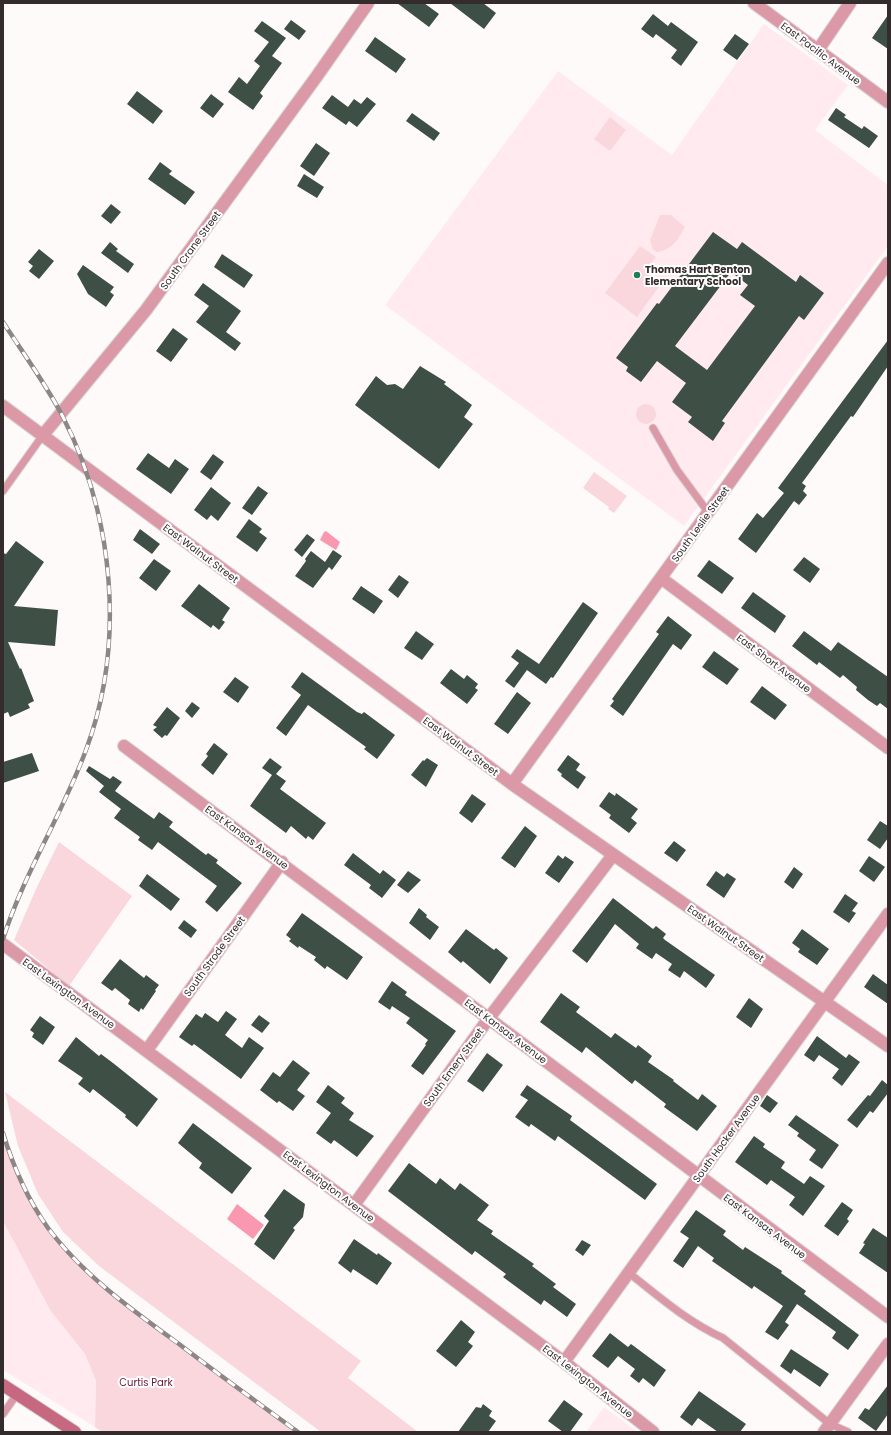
<svg xmlns="http://www.w3.org/2000/svg" width="891" height="1435" viewBox="0 0 891 1435" font-family="Poppins,sans-serif">
  <style>
    .built { fill: #ffebef }
    .green { fill: #f9d7dd }
    .water { fill: #f998af }
    .building { fill: #3e4f45; fill-rule: evenodd }
    .lines { fill: none; stroke-linecap: round; stroke-linejoin: round }
    .lane-casing { stroke: #dad5d5; stroke-width: 9 }
    .street-casing { stroke: #dad5d5; stroke-width: 14 }
    .secondary-casing { stroke: #dad5d5; stroke-width: 14 }
    .lane { stroke: #db99a8; stroke-width: 7 }
    .street { stroke: #db99a8; stroke-width: 12 }
    .secondary { stroke: #c66880; stroke-width: 12 }
    .rail-casing { stroke: #8d8687; stroke-width: 4.5 }
    .rail { stroke: #fff; stroke-width: 3; stroke-dasharray: 9; stroke-linecap: butt }
    .poi-dot { fill: #217e55; stroke: #fff; stroke-width: 1.5 }
    .labels { text-anchor: middle; stroke-width: 4; stroke-linejoin: round; paint-order: stroke }
    .street-label { font-size: 10px; fill: #342b2d; stroke: #fff }
    .poi-label { font-size: 10px; font-weight: bold; fill: #342b2d; stroke: #fff; text-anchor: start }
    .park-label { font-size: 10px; fill: #691432; stroke: #fff }
  </style>
  <rect width="100%" height="100%" fill="#fefafa"/>
  <path class="built" d="M764,24L848,85L815,130L888,185V246L684,526L385,305L558,71L672,155Z
    M3,1221L50,1310L85,1354L96,1381L95,1427L3,1370Z
    M604,1407L638,1432H586Z"/>
  <path class="green" d="M610,117L626,130L610,151L594,139Z
    M660,215H671L685,227C678,240 672,250 657,252L653,250L650,240Z
    M640,246L656,257L645,272L661,284L637,317L605,293Z
    M636 414a10 10 0 1 1 20 0a10 10 0 1 1-20 0Z
    M594,472L627,496L614,513L608,509L609,507L583,488Z
    M59,842L132,896L69,986L14,940L36,889Z
    M5,1092L361,1361L348,1378L418,1432H321L99,1266L63,1232L38,1194L18,1146Z
    M3,1133C13,1166 28,1200 49,1229C82,1273 128,1307 173,1340C213,1371 253,1401 294,1432H102L95,1427L96,1381L85,1354L50,1310L3,1221Z"/>
  <path class="water" d="M326,531L340,542L336,550L320,540L324,532Z
    M237,1204L264,1225L253,1239L227,1219Z"/>
  <path class="building" d="M397,3H424L439,14L429,27Z
    M450,3H483L496,13L484,29Z
    M653,14L668,26L671,22L698,42L681,66L671,58L677,50L656,34L653,38L641,29Z
    M888,15V49L872,38Z
    M291,20L306,31L299,40L284,29Z
    M262,21L286,38L272,56L282,63L260,93L263,96L253,110L228,92L239,77L247,84L260,66L254,61L269,42L254,31Z
    M735,34L749,44L737,60L723,50Z
    M375,37L406,59L396,73L365,51Z
    M137,91L163,111L153,124L127,104Z
    M211,94L224,104L213,118L200,108Z
    M332,95L348,107L354,99L361,104L367,97L376,104L357,127L349,121L346,125L322,108Z
    M836,108L846,115L844,117L862,129L864,126L878,136L869,148L828,120Z
    M412,113L440,133L434,141L406,121Z
    M316,143L330,153L314,176L300,166Z
    M160,162L172,171L169,174L195,192L185,205L148,179Z
    M304,174L324,187L317,198L297,186Z
    M111,204L121,212L111,224L101,216Z
    M713,232L737,249L742,242L796,282L800,275L824,293L804,320L799,316L722,421L725,423L713,441L688,422L692,417L672,402L686,383L657,361L641,382L626,371L628,367L616,358L657,303L659,304ZM731,272L748,285L740,295L755,306L707,370L675,346Z
    M110,242L118,249L116,251L134,264L128,273L101,253Z
    M39,249L54,261L39,279L29,271L33,266L28,262Z
    M222,254L253,275L244,288L214,267Z
    M83,265L114,287L110,292L114,295L106,307L88,294L77,274Z
    M203,283L241,311L226,332L241,343L235,351L196,322L209,306L194,295Z
    M173,328L188,339L171,362L156,351Z
    M888,340V366L853,417L851,416L802,483L806,486L803,491L807,495L799,505L794,501L756,553L738,539L757,513L763,518L784,493L778,488Z
    M420,366L446,382L444,384L472,405L464,417L473,424L439,469L355,405L376,376L387,385L395,384L403,389Z
    M148,453L169,468L175,459L189,469L171,494L136,469Z
    M213,454L224,462L211,480L200,472Z
    M258,486L268,493L252,515L242,508Z
    M211,487L231,503L218,521L211,515L207,520L194,510Z
    M249,519L262,529L259,532L267,538L257,552L236,537Z
    M140,529L160,544L152,554L133,540Z
    M307,534L315,540L302,557L294,550Z
    M16,541L44,562L14,606L58,610L55,646L8,642L20,669L21,668L34,701L28,704L30,708L10,717L8,712L3,714V553L6,554Z
    M333,550L342,556L332,570L329,567L313,588L295,576L306,561L305,559L311,551L325,562Z
    M804,557L820,569L810,583L793,570Z
    M154,559L171,571L156,591L139,578Z
    M709,560L734,578L722,594L697,576Z
    M399,575L409,582L398,598L388,590Z
    M199,584L230,608L222,620L225,622L219,630L213,625L211,628L181,606Z
    M361,586L383,601L374,614L352,599Z
    M753,592L786,616L775,633L741,608Z
    M583,602L598,613L553,678L551,677L546,684L527,670L514,688L505,681L519,663L511,657L517,649L539,664Z
    M668,616L692,635L681,650L673,644L623,716L610,706L614,701L612,699L659,634L656,632Z
    M416,631L434,644L422,660L404,648Z
    M804,631L831,651L838,642L888,677V709L880,703L877,706L868,700L856,690L857,687L843,675L840,678L819,662L817,665L792,646Z
    M714,651L739,669L727,685L702,667Z
    M451,669L464,679L467,675L478,684L475,688L478,690L467,704L440,683Z
    M302,672L357,712L362,714L364,712L395,735L377,759L364,749L366,747L308,705L286,736L276,728L301,695L291,687Z
    M235,677L249,687L238,703L223,692Z
    M762,686L787,705L775,720L750,702Z
    M517,692L531,703L508,734L494,724Z
    M192,702L200,708L192,718L185,711Z
    M167,707L180,718L167,736L165,735L162,738L153,730L157,727L153,725Z
    M214,743L228,754L213,775L201,765L208,756L206,754Z
    M32,753L39,771L3,783V762Z
    M568,755L580,764L576,770L586,777L578,789L561,776L562,774L557,770Z
    M270,758L282,767L276,774L286,781L280,789L326,823L313,840L308,836L306,839L291,826L286,833L250,806L272,775L262,768Z
    M427,758L438,765L426,787L411,775L423,760L424,761Z
    M89,766L110,779L113,776L122,782L115,791L154,819L159,812L173,822L169,827L206,855L208,853L218,860L216,863L242,883L217,912L205,902L217,886L158,842L152,850L138,840L140,837L114,818L121,809L99,792L104,786L86,771Z
    M609,792L615,796L616,793L638,809L631,818L637,823L629,833L609,818L611,815L599,806Z
    M472,794L486,804L472,823L459,813Z
    M880,821L888,826V838L880,849L867,840Z
    M525,826L537,836L515,868L501,858Z
    M674,841L686,850L677,862L664,853Z
    M353,853L380,874L383,870L396,880L382,898L369,888L371,885L344,865Z
    M558,855L563,859L565,856L574,862L559,883L545,873Z
    M869,856L885,867L874,882L859,871Z
    M794,867L803,874L793,889L784,882Z
    M408,871L421,880L408,893L397,885Z
    M716,871L724,877L727,873L736,879L724,898L706,885Z
    M147,874L180,899L171,911L139,886Z
    M845,894L858,903L852,911L856,913L849,923L833,912Z
    M613,898L653,929L656,926L666,934L663,938L665,940L715,975L706,988L684,971L680,978L668,970L672,964L656,953L652,959L636,948L639,944L615,924L587,963L572,951Z
    M419,908L427,915L426,917L439,927L430,940L409,923Z
    M302,913L363,957L347,980L327,966L325,969L314,960L316,957L299,946L298,948L289,941L291,939L286,935Z
    M184,920L197,930L191,938L178,928Z
    M466,929L494,950L496,948L508,958L490,984L463,961L461,963L448,952Z
    M802,929L829,949L817,965L798,952L800,949L792,943Z
    M120,959L144,978L146,975L159,985L155,990L156,991L143,1010L141,1008L139,1012L128,1004L130,1000L115,988L112,991L101,983Z
    M873,974L888,985V1004L864,987Z
    M392,981L407,992L405,995L456,1031L423,1075L411,1066L426,1045L425,1044L428,1040L406,1023L410,1018L392,1006L390,1010L378,1002Z
    M561,993L580,1007L576,1012L611,1038L615,1033L636,1048L638,1045L652,1056L648,1062L674,1080L673,1081L698,1100L702,1094L717,1106L697,1131L664,1107L666,1104L635,1080L632,1084L586,1047L582,1053L540,1022Z
    M749,998L763,1009L751,1028L736,1017Z
    M226,1011L237,1019L225,1035L242,1048L249,1037L264,1048L241,1079L194,1044L192,1046L179,1037L196,1014L202,1018L205,1013L218,1022Z
    M259,1015L270,1023L262,1033L251,1025Z
    M40,1016L55,1027L43,1045L32,1037L34,1033L30,1030Z
    M817,1036L846,1058L849,1054L860,1062L842,1086L832,1078L839,1069L819,1055L814,1062L804,1055Z
    M76,1037L99,1056L101,1054L113,1063L158,1099L137,1127L125,1117L126,1115L93,1089L90,1093L78,1084L83,1078L58,1061Z
    M487,1053L503,1065L483,1092L467,1081Z
    M293,1060L310,1073L297,1090L305,1096L293,1111L279,1101L277,1103L260,1090L273,1072L280,1077Z
    M882,1080L888,1085V1093L873,1113L870,1111L857,1128L847,1120L868,1095L870,1096Z
    M328,1085L345,1098L341,1103L354,1113L349,1120L374,1136L357,1157L334,1140L331,1144L316,1133L331,1113L316,1102Z
    M527,1085L572,1116L570,1120L657,1184L645,1200L558,1136L555,1141L531,1124L529,1127L515,1117L528,1100L520,1095Z
    M767,1095L778,1103L770,1113L760,1106Z
    M796,1115L839,1145L822,1169L809,1160L816,1150L797,1136L799,1133L788,1125Z
    M193,1123L252,1168L232,1194L199,1168L202,1163L178,1143Z
    M754,1136L765,1144L763,1147L785,1162L781,1168L804,1184L810,1176L825,1186L803,1216L789,1205L795,1197L771,1180L767,1185L735,1162Z
    M409,1163L436,1184L440,1178L455,1190L460,1183L489,1205L477,1220L493,1231L491,1234L534,1264L532,1266L556,1284L553,1287L576,1304L567,1317L544,1300L541,1305L503,1277L506,1274L475,1251L472,1255L388,1191Z
    M284,1189L305,1204L303,1217L293,1228L295,1230L274,1260L254,1244L269,1221L264,1216Z
    M842,1202L853,1210L847,1219L849,1221L838,1236L824,1226Z
    M696,1210L726,1231L723,1235L743,1250L745,1247L782,1271L781,1273L806,1291L804,1294L859,1335L848,1350L832,1338L836,1332L797,1304L785,1322L789,1325L778,1340L765,1332L783,1306L754,1286L752,1289L712,1261L714,1258L698,1246L683,1268L673,1261L689,1238L680,1232Z
    M873,1228L888,1238V1273L859,1253L865,1244L863,1243Z
    M354,1239L377,1255L378,1253L392,1263L377,1285L353,1269L351,1273L338,1263Z
    M582,1240L591,1245L583,1256L575,1250Z
    M461,1320L475,1332L468,1342L473,1346L456,1367L436,1351Z
    M610,1333L628,1347L631,1344L666,1370L654,1387L643,1378L639,1383L630,1376L635,1369L618,1356L608,1368L592,1356Z
    M791,1349L829,1374L820,1387L794,1369L791,1374L780,1366Z
    M888,1385V1414L876,1431L858,1418L865,1408L869,1410Z
    M699,1391L746,1424L740,1432H718L698,1418L692,1426L680,1417Z
    M564,1400L583,1414L570,1432H563L548,1421Z
    M483,1404L492,1411L489,1416L496,1421L488,1432H458L476,1407L481,1408Z"/>
  <g class="lines">
    <defs>
      <path id="lane" d="M653,428L677,470L708,512
        M3,491L43,435
        M629,1273C659,1297 688,1322 723,1338L830,1424L848,1432
        M3,1414L17,1394"/>
      <path id="street" d="M754,3L888,102
        M818,50L850,3
        M3,406L512,784L888,1046
        M43,435L146,310L317,76L368,3
        M661,578L888,748
        M124,746L888,1317
        M512,784L888,263
        M3,944L564,1362L653,1432
        M147,1050L282,862
        M354,1205L489,1018L613,855
        M564,1362L888,914
        M824,1432L888,1344"/>
      <path id="secondary" d="M3,1385L75,1432"/>
    </defs>
    <use href="#lane" class="lane-casing"/>
    <use href="#street" class="street-casing"/>
    <use href="#secondary" class="secondary-casing"/>
    <use href="#lane" class="lane"/>
    <use href="#street" class="street"/>
    <use href="#secondary" class="secondary"/>
    <defs>
      <path id="rail" d="M3,322C23,353 45,383 62,415C114,516 126,643 86,750C62,815 24,873 3,939
        M3,1133C13,1166 28,1200 48,1228C83,1275 132,1310 179,1344C218,1374 258,1403 298,1432"/>
    </defs>
    <use href="#rail" class="rail-casing"/>
    <use href="#rail" class="rail"/>
  </g>
  <circle class="poi-dot" cx="637" cy="275" r="4"/>
  <g class="labels">
    <g class="street-label">
      <text transform="translate(821 53) rotate(37)" y="4">East Pacific Avenue</text>
      <text transform="translate(190 250) rotate(-54)" y="4">South Crane Street</text>
      <text transform="translate(700 524) rotate(-54)" y="4">South Leslie Street</text>
      <text transform="translate(201 553) rotate(37)" y="4">East Walnut Street</text>
      <text transform="translate(774 663) rotate(37)" y="4">East Short Avenue</text>
      <text transform="translate(461 746) rotate(37)" y="4">East Walnut Street</text>
      <text transform="translate(247 837) rotate(36)" y="4">East Kansas Avenue</text>
      <text transform="translate(726 933) rotate(35)" y="4">East Walnut Street</text>
      <text transform="translate(214 956) rotate(-54)" y="4">South Strode Street</text>
      <text transform="translate(69 993) rotate(36)" y="4">East Lexington Avenue</text>
      <text transform="translate(506 1031) rotate(37)" y="4">East Kansas Avenue</text>
      <text transform="translate(453 1067) rotate(-54)" y="4">South Emery Street</text>
      <text transform="translate(726 1138) rotate(-54)" y="4">South Hocker Avenue</text>
      <text transform="translate(329 1186) rotate(37)" y="4">East Lexington Avenue</text>
      <text transform="translate(765 1226) rotate(37)" y="4">East Kansas Avenue</text>
      <text transform="translate(588 1381) rotate(38)" y="4">East Lexington Avenue</text>
    </g>
    <g class="poi-label">
      <text x="645" y="273">Thomas Hart Benton<tspan x="645" dy="12">Elementary School</tspan></text>
    </g>
    <g class="park-label">
      <text x="146" y="1386">Curtis Park</text>
    </g>
  </g>
  <rect width="891" height="1435" fill="none" stroke="#342b2d" stroke-width="8"/>
</svg>
